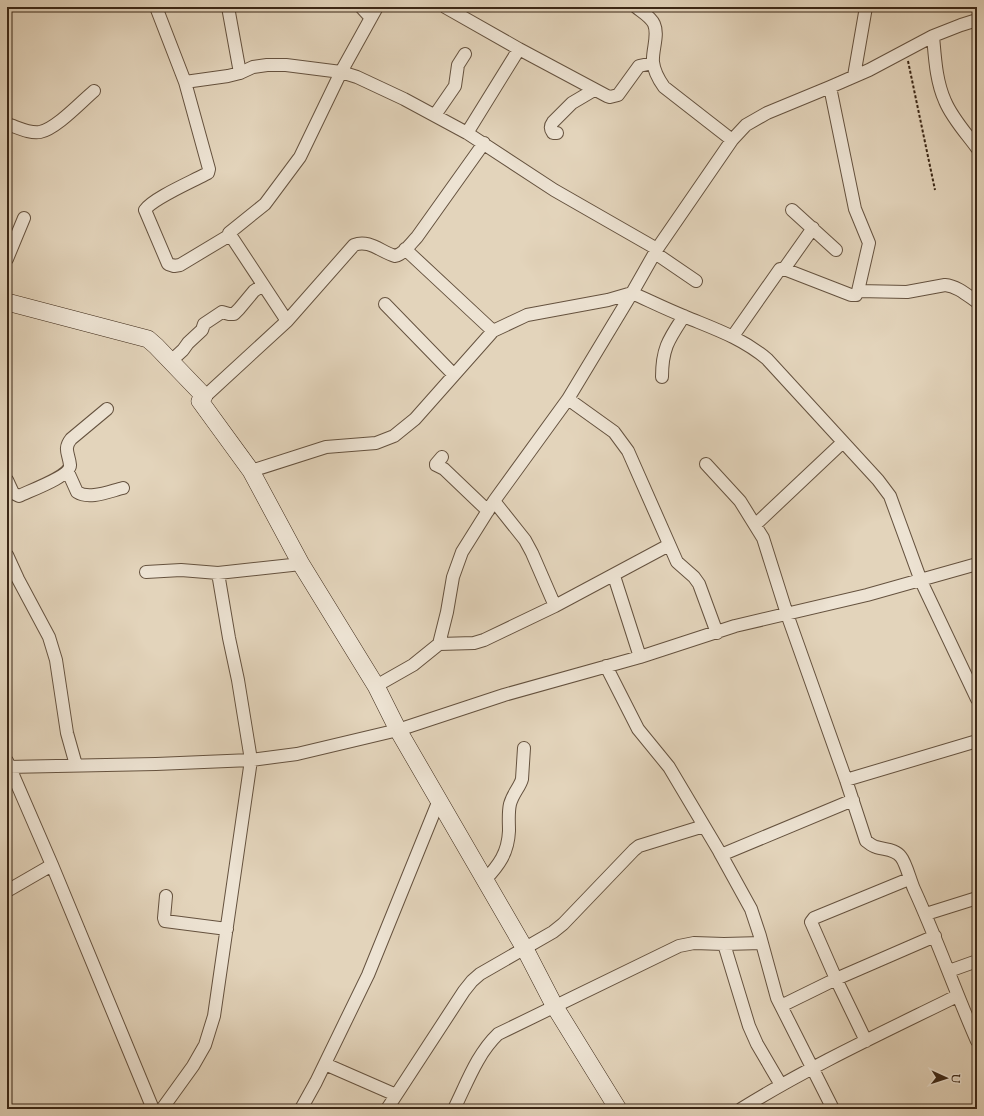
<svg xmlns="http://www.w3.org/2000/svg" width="984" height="1116" viewBox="0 0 984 1116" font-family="'Sorts Mill Goudy',serif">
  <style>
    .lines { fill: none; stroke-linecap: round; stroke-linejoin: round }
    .street-casing { stroke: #65523f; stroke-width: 14 }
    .secondary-casing { stroke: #3b2716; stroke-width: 18 }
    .path { stroke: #3b2716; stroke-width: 2; stroke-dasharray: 3 2; stroke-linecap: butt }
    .street { stroke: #ede3d3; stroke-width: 12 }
    .secondary { stroke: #ede3d3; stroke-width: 17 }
  </style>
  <rect width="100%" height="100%" fill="#e3d4bb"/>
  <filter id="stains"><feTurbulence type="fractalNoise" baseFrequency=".005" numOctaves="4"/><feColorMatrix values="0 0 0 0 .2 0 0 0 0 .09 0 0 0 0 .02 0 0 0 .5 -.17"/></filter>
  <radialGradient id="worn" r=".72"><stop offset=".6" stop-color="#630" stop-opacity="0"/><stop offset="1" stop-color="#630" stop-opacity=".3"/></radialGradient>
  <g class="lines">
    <defs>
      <path id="street" d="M156,7L185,82L228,76L240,73L253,67L267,65H286L341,72L357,77L404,99L467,133L554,190L657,249
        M228,7L240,73
        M361,7L371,18
        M445,7L519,49L607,96L610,97L618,95L639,66L653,63
        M636,7C642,12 651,17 654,24C659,35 652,50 653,62C654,71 659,80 664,87L732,140
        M933,36C935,58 936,81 945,101C952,118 966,133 977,148
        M854,76L866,7
        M185,82L209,169L208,173L204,175C191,182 152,199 145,210L168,264L174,266L180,265L230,235
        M435,115L455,86L458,65L465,54
        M7,124C17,127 30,134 40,132C56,129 81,102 94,91
        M467,133L519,49
        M557,133H553C550,129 550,126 553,122L572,103L594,90
        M792,210L836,250
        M405,249L493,331
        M655,253L696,281
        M7,259L24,218
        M784,269L813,228
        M858,291L907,292L945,285C957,286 967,295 977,302
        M385,304L454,375
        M287,321L229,233L265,204L300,157L341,72L377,7
        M733,336L780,269H784L851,295H856L858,291L869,243L855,209L830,87
        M171,361L183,350L188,343L202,330L204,324L222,312L229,314H234L239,309L254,291L263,285
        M662,377C662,348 669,339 684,316
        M568,399L614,432L628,451L677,562L694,577L699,584L717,633
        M200,401L287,321L354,245C369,239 381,252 395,256C404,254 411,243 417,237L484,143
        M442,457L436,464V465L444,469L488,511
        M706,464L740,501L763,538L787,614L846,780L866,841C869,843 872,846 876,847C885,850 895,849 901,857C906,863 910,880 914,889C937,939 955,991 977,1041
        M251,471L326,447L376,443L394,436L415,419L493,331L527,315L608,300L632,293L657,249L732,140L746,125L767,113L830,87L869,70L933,36L961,25L977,20
        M68,472L77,492C89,500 110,491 123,488
        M7,480L13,493L19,496C29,491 71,476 70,465C69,454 63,449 71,439L107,409
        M494,501L525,540L532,553L555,606
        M755,525L843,442
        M7,555L18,579L49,637L56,660L67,733L76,765
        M146,572L181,570L218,573L301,564
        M614,576L640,657
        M439,644L474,643L484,640L555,606L669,545
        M606,666L638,729L669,767L719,851L751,909L760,936L777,998L833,1109
        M376,686L413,665L439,644L447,612L453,577L462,552L494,501L568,399L632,293C650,301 668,310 686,317C715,329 742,338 767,359L878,480L890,496L921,581L977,699
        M7,761L52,865L153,1109
        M7,767L156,764L251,760L297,754L398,730L504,695L640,657L735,626L867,595L977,564
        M846,780L977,741
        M721,855L853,800
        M485,880C499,865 508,853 509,831C509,822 508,813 510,804C513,793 520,787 522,779L524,748
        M7,891L52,865
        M166,896L164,918L165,921L227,929
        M926,914L977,898
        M724,944L749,1026L757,1044L781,1085
        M949,971L977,961
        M781,1006L836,979L935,936
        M866,1041L836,979L811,922L814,918L909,879
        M325,1064L396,1095
        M162,1109L193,1066L205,1045L214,1016L251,760L238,680L229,638L218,573
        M301,1109L316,1082L368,975L439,800
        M387,1109L464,991L472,981L480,974L553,932L563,924L634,850L639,846L704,826
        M454,1109C467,1083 477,1054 498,1034L679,946L694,943L724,944L762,943
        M741,1109C810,1066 884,1032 957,996"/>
      <path id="secondary" d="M7,302L148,339L156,346L204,396L200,401L251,471L301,564L376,686L398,730L525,949L555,1007L618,1109"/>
    </defs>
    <use href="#street" class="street-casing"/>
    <use href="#secondary" class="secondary-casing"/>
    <path class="path" d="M908,61L935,190"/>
    <use href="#street" class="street"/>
    <use href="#secondary" class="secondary"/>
  </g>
  <rect width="984" height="1116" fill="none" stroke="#e3d4bb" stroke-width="24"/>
  <rect x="8" y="8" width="968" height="1100" fill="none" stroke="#3b2716" stroke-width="2"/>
  <rect x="12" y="12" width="960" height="1092" fill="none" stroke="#3b2716"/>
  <g transform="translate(946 1078) rotate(93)" stroke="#ede3d3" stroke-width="3" paint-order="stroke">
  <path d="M0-3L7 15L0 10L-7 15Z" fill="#3b2716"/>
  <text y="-6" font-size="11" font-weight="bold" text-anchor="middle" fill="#3b2716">U</text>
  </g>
  <rect width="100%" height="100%" filter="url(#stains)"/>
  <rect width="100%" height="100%" fill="url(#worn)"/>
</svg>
